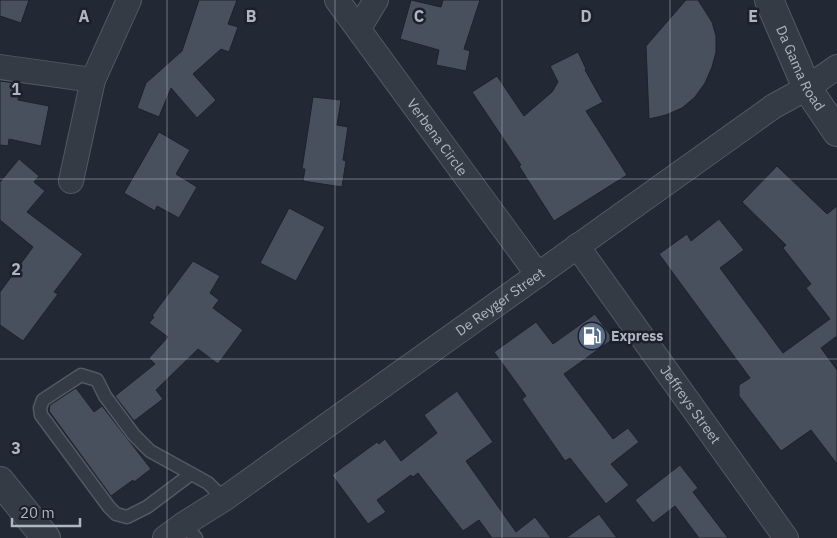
<svg xmlns="http://www.w3.org/2000/svg" width="837" height="538" viewBox="0 0 837 538" font-family="'IBM Plex Sans',sans-serif">
  <style>
    .building { fill: #48505e; stroke: #1d222c }
    .lines { fill: none; stroke-linecap: round; stroke-linejoin: round }
    .service-casing { stroke: #535963; stroke-width: 15 }
    .minor-casing { stroke: #535963; stroke-width: 26 }
    .tertiary-casing { stroke: #535963; stroke-width: 30 }
    .service { stroke: #353b45; stroke-width: 12 }
    .minor { stroke: #353b45; stroke-width: 24 }
    .tertiary { stroke: #353b45; stroke-width: 28 }
    .grid { fill: none; stroke: #afb6c2; stroke-width: 1; stroke-opacity: 0.55 }
    .labels { text-anchor: middle; stroke-width: 5; stroke-linejoin: round; paint-order: stroke }
    .street-label { font-size: 14px; fill: #afb6c2; stroke: #1b202a }
    .poi-label { font-size: 14px; font-weight: bold; fill: #afb6c2; stroke: #1b202a; text-anchor: start }
    .grid-label { font-size: 16px; text-anchor: middle; font-weight: bold; fill: #afb6c2; stroke: #1b202a; stroke-width: 5; stroke-linejoin: round; paint-order: stroke }
  </style>
  <rect width="100%" height="100%" fill="#222934"/>
  <path class="building" d="M0,0H29L21,23L0,16Z
    M199,0H237L228,24L238,27L229,52L221,49L193,74L216,100L197,118L171,88L159,117L137,108L146,83L182,51Z
    M411,0L441,7L443,0H480L464,49L470,51L466,71L436,65L439,50L400,39Z
    M686,0H698L712,22L716,36V52L712,67L705,83L695,97L682,108L666,115L649,119L646,46Z
    M578,52L586,69L585,70L603,102L586,111L627,175L554,221L519,166L521,165L472,92L497,76L524,116L552,92L558,82L550,66Z
    M0,81L21,84L18,100L49,106L41,146L9,139L8,146L0,145Z
    M313,97L341,100L337,125L348,127L343,160L346,161L342,187L303,181L305,169H302Z
    M159,132L190,150L176,174L197,187L179,218L157,206L155,211L124,193Z
    M19,159L39,176L34,182L45,191L27,212L83,254L54,292L58,294L23,341L0,325V292L33,247L0,220V182Z
    M777,166L827,214L837,206V336L821,348L837,370V464L811,430L781,451L739,396V385L750,378L659,254L687,234L691,241L719,219L744,250L720,268L783,353L830,319L806,288L811,284L783,248L786,245L742,202Z
    M289,208L325,227L296,281L260,263Z
    M193,261L220,276L210,293L219,300L213,308L243,330L218,364L198,349L156,390L163,399L134,421L115,396L155,364L149,358L168,337L149,323L154,317L152,316Z
    M595,314L613,339L564,374L613,439L628,428L639,442L611,464L629,485L606,504L570,458L565,461L522,399L526,396L494,352L536,322L553,344Z
    M76,388L94,412L102,406L151,469L134,482L133,480L111,496L49,411L50,405Z
    M457,391L493,442L466,461L516,532L535,517L551,538H492L479,520L463,531L418,473L413,477L411,475L377,500L386,512L368,524L332,475L377,442L379,444L385,439L401,461L437,433L424,415Z
    M680,465L698,488L693,492L728,538H699L675,506L653,523L635,500Z
    M599,514L617,538H566Z"/>
  <g class="lines">
    <defs>
      <path id="service" d="M191,474L147,507L127,517L116,514L109,507L41,415L40,408L43,400L81,375L97,380L105,396L134,435L150,451L208,483L224,499
        M184,524L196,538"/>
      <g id="minor">
        <path id="s1" d="M337,0L538,275"/>
        <path d="M359,28L376,0"/>
        <path d="M0,67L93,80"/>
        <path d="M71,181L93,80L129,0"/>
        <path id="s2" d="M577,246L786,538"/>
        <path id="s3" d="M165,538L184,524L224,499L774,106L807,88L837,67"/>
      </g>
      <g id="tertiary">
        <path id="s4" d="M769,0L807,88L837,132"/>
        <path d="M0,481L46,538"/>
      </g>
    </defs>
    <use href="#service" class="service-casing"/>
    <use href="#minor" class="minor-casing"/>
    <use href="#tertiary" class="tertiary-casing"/>
    <use href="#service" class="service"/>
    <use href="#minor" class="minor"/>
    <use href="#tertiary" class="tertiary"/>
  </g>
  <path class="grid" d="M167,0V538M335,0V538M502,0V538M670,0V538M0,179H837M0,359H837"/>
  <defs>
    <symbol id="fuel-disc" viewBox="-11 -11 22 22"><circle r="9.5" fill="#5c6f8a" stroke="#1b202a"/><path d="M-5.5-6h7V0h2V4h1.3V-2.5L3-4.5l.8-.8L6-3V5H2.5V1h-1V6h-7ZM-4.2-4.7v3.2H.2V-4.7Z" fill="#fff"/></symbol>
  </defs>
  <g fill-rule="evenodd">
    <use href="#fuel-disc" x="576" y="320" width="32" height="32"/>
  </g>
  <g class="labels">
    <g class="street-label">
      <text dy="5" stroke="none"><textPath href="#s4" startOffset="75">Da Gama Road</textPath></text>
      <text dy="5" stroke="none"><textPath href="#s1" startOffset="170">Verbena Circle</textPath></text>
      <text dy="5" stroke="none"><textPath href="#s3" startOffset="410">De Reyger Street</textPath></text>
      <text dy="5" stroke="none"><textPath href="#s2" startOffset="195">Jeffreys Street</textPath></text>
    </g>
    <g class="poi-label">
      <text x="611" y="341">Express</text>
    </g>
  </g>
  <g class="grid-label">
    <text x="84" y="22">A</text>
    <text x="251" y="22">B</text>
    <text x="419" y="22">C</text>
    <text x="586" y="22">D</text>
    <text x="753" y="22">E</text>
    <text x="16" y="95">1</text>
    <text x="16" y="275">2</text>
    <text x="16" y="454">3</text>
  </g>
  <path d="M12 518v8h68v-8" fill="none" stroke="#afb6c2" stroke-width="2.5"/>
  <text x="20" y="518" font-size="15" fill="#afb6c2" stroke="#1b202a" stroke-width="4" paint-order="stroke">20 m</text>
</svg>
